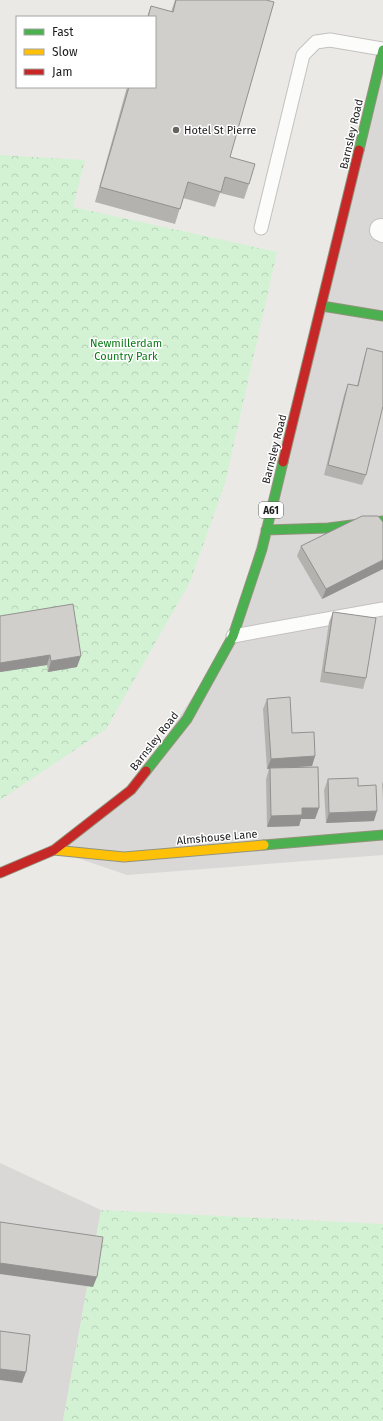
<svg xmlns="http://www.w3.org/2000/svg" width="383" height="1421" viewBox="0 0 383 1421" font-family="'Fira Sans',sans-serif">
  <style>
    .residential { fill: #dad8d6 }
    .park { fill: url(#park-crowns) }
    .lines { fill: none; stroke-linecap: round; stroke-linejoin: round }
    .lane-casing { stroke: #c3c2c1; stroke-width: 15 }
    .street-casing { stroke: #c3c2c1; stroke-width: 24 }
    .fast-casing { stroke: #92947d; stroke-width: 11 }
    .slow-casing { stroke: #92947d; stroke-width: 11 }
    .jam-casing { stroke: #92947d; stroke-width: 11 }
    .lane { stroke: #fcfcfb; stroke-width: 13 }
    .street { stroke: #fcfcfb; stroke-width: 22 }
    .fast { stroke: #4caf50; stroke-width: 9 }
    .slow { stroke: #ffc107; stroke-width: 9 }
    .jam { stroke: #c62828; stroke-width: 9 }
    .wall { fill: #b4b2af }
    .shaded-wall { fill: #92918f }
    .building { fill: #d1cfcc; stroke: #92918f }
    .poi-dot { fill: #646462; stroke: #fff; stroke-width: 1.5 }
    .labels { text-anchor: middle; stroke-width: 3; stroke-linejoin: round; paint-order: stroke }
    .shield { fill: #fff; stroke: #606060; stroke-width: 1 }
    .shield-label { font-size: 10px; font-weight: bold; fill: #1c1c1c }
    .poi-label { font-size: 11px; fill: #1c1c1c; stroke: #fff; text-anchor: start }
    .street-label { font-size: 11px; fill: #1c1c1c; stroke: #fff }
    .park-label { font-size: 11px; fill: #0b7917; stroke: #fff }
  </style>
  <defs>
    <pattern id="park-crowns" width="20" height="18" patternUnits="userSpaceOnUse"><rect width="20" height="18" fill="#d2f2d3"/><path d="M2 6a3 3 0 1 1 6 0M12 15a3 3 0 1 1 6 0" fill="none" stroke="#b4cfb5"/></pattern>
  </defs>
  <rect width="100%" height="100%" fill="#ebe9e5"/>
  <path class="residential" d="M383,50V855L127,875L54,850L131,790L233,636Z
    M0,1163L101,1210L63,1421H0Z"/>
  <path class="park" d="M0,155L85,160L73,207L277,252L225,483L190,582L106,729L0,800Z
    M101,1210L383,1224V1421H63Z"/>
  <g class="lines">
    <defs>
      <path id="lane" d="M261,228L303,55L316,42L330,40L383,49
        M233,636L383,609"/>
      <path id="street" d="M381,230L383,231"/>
      <path id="fast" d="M359,150L383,50
        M322,306L383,316
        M266,530L328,528L383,521
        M146,771L187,719L233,636L262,549L283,462
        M264,845L383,835"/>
      <path id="slow" d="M54,850L124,857L264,845"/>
      <path id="jam" d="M283,462L359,150
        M0,873L54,850L131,790L146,771"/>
    </defs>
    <use href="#lane" class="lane-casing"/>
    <use href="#street" class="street-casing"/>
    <use href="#fast" class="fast-casing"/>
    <use href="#slow" class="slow-casing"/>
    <use href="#jam" class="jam-casing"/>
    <use href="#lane" class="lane"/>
    <use href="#street" class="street"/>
    <use href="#fast" class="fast"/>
    <use href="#slow" class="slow"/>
    <use href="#jam" class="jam"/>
  </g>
  <path class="wall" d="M175,0H266L230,157L249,184L244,199L220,193L215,207L183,198L175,224L95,202L127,87H155V17H147L151,6L171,12Z
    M367,348L366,475L362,485L324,475L344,395L348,384L357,386L364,358Z
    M383,522V569L322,599L297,556L301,546Z
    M333,612L366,678L363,689L320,682L329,622Z
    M0,616L77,667L48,672L47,665L0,672Z
    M267,699L292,733L315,756L312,766L295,767L319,808L315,819H301L299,826L267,827L266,779L269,769H267L263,709Z
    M328,779L358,786L374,821L326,823L324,790Z
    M383,781V801L382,784Z"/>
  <path class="shaded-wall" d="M383,560V569L322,599L326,589Z
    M50,655L47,665L0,672V663Z
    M81,656L77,667L48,672L51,661Z
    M315,756L312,766L267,769L271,759Z
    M302,808H319L315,819H301L299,826L267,827L271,816Z
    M377,811L374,821L326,823L329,813Z
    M0,1263L97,1277L93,1287L0,1274Z
    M0,1369L26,1372L22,1383L0,1380Z"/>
  <path class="building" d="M176,0H266L274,2L230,157L255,164L249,184L225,177L221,192L188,182L180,209L100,187L129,87H155V17H148L151,6L173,12Z
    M367,348L383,352V406L366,475L328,465L348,384L358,386Z
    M362,516H378L383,522V560L326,589L301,546Z
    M73,604L81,656L51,661L50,655L0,663V616Z
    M333,612L376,618L366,678L324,672Z
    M290,697L292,733L314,732L315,756L271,759L267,699Z
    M318,767L319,808H302V815L271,816L270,768Z
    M358,778V786L376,785L377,811L329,813L328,779Z
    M0,1222L103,1237L97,1277L0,1263Z
    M0,1331L30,1335L26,1372L0,1369Z"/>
  <circle class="poi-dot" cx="176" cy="130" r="4"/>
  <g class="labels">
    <rect class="shield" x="259" y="502" width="24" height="16" rx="3"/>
    <g class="shield-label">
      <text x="271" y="514">A61</text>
    </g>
    <g class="poi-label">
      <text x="184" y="134">Hotel St Pierre</text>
    </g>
    <g class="street-label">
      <text transform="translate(351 134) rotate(-77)" y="4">Barnsley Road</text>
      <text transform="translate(274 449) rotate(-76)" y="4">Barnsley Road</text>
      <text transform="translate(154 741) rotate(-52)" y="4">Barnsley Road</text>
      <text transform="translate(217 837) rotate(-5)" y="4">Almshouse Lane</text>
    </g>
    <g class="park-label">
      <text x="126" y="347">Newmillerdam<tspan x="126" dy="13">Country Park</tspan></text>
    </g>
  </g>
  <rect x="16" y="16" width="140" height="72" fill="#ffffff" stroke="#a4a4a4"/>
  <rect x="24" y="29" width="20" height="6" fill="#4caf50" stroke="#a4a4a4"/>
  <text x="52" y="36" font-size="12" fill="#1c1c1c">Fast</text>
  <rect x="24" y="49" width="20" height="6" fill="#ffc107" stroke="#a4a4a4"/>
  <text x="52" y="56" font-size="12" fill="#1c1c1c">Slow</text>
  <rect x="24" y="69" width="20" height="6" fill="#c62828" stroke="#a4a4a4"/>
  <text x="52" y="76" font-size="12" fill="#1c1c1c">Jam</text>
</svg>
